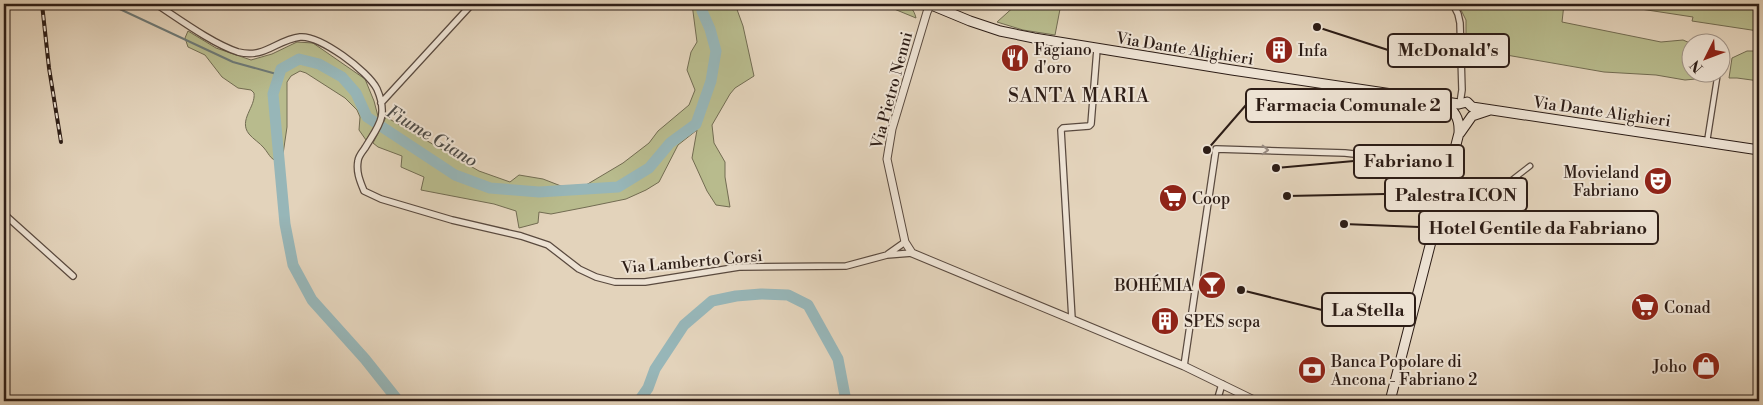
<svg xmlns="http://www.w3.org/2000/svg" width="1763" height="405" viewBox="0 0 1763 405" font-family="'Libre Bodoni',serif">
  <style>
    .green { fill: #b8bb8d; stroke: #726c52 }
    .lines { fill: none; stroke-linecap: round; stroke-linejoin: round }
    .stream { stroke: #6d7977; stroke-width: 2 }
    .river { stroke: #97b6b8; stroke-width: 11 }
    .pedestrian-casing { stroke: #5a4a3f; stroke-width: 7 }
    .minor-casing { stroke: #5a4a3f; stroke-width: 8 }
    .tertiary-casing { stroke: #5a4a3f; stroke-width: 9 }
    .secondary-casing { stroke: #2d1d16; stroke-width: 11 }
    .pedestrian { stroke: #ede2d3; stroke-width: 4.5 }
    .minor { stroke: #ede2d3; stroke-width: 5.5 }
    .tertiary { stroke: #ede2d3; stroke-width: 7 }
    .secondary { stroke: #ede2d3; stroke-width: 9 }
    .rail-casing { stroke: #2d1d16; stroke-width: 4 }
    .rail { stroke: #ede2d3; stroke-width: 2; stroke-dasharray: 5.5; stroke-linecap: butt }
    .oneway { stroke: #97897e }
    .labels { text-anchor: middle; stroke-width: 4; stroke-linejoin: round; paint-order: stroke }
    .street-label { font-size: 16px; fill: #2d1d16; stroke: #ede2d3 }
    .poi-label { font-size: 16px; fill: #2d1d16; stroke: #ede2d3; text-anchor: start }
    .water-label { font-size: 18px; font-style: italic; fill: #4d4b47; stroke: #ede2d3 }
    .quarter-label { font-size: 19px; letter-spacing: 1px; fill: #2d1d16; stroke: #ede2d3 }
    .leader { fill: none; stroke: #2d1d16; stroke-width: 2 }
    .callout-dot { fill: #2d1d16; stroke: #ede2d3; stroke-width: 2 }
    .callout { fill: #ede2d3; stroke: #2d1d16; stroke-width: 2 }
    .callout-label { font-size: 18px; text-anchor: middle; font-weight: bold; fill: #2d1d16 }
  </style>
  <rect width="100%" height="100%" fill="#e3d3bb"/>
  <filter id="stains"><feTurbulence type="fractalNoise" baseFrequency=".004" numOctaves="4"/><feColorMatrix values="0 0 0 0 .2 0 0 0 0 .09 0 0 0 0 .02 0 0 0 .5 -.17"/></filter>
  <radialGradient id="worn" r=".72"><stop offset=".6" stop-color="#630" stop-opacity="0"/><stop offset="1" stop-color="#630" stop-opacity=".3"/></radialGradient>
  <path class="green" d="M692,4H735L743,26L754,76L735,88L730,94L712,125L714,143L725,162V177L730,207L716,205L707,191L692,158L697,130L678,145L659,182L646,190L626,199L587,207L551,214L539,212L538,223L519,228L516,211L494,204L421,190L424,177L401,167L402,156L378,147L373,143L386,117L479,171L510,182L519,175L543,179L561,186L586,185L623,163L649,143L658,131L689,105L695,90L687,70L691,52L697,42Z
    M882,4C897,4 912,0 916,18Z
    M1017,4H1061L1055,35L1023,30L997,22Z
    M1458,4H1564L1562,22L1661,42L1683,40L1690,43V72L1709,73L1707,78L1685,80L1656,75L1604,72L1466,48V20Z
    M1608,4H1759V26L1758,31L1692,21L1693,17Z
    M188,31L216,48L251,60L272,54L297,42L313,43L365,79L374,101L379,120L366,140L359,130L360,117L357,110L345,98L306,73L300,71L291,76L287,82V127L282,161C271,162 270,155 264,148C260,143 253,139 249,134C238,120 256,107 254,93L251,90L238,88L222,77L205,55L188,47L185,38Z
    M1747,51H1759V81L1737,78H1729L1732,58Z"/>
  <g class="lines">
    <path class="stream" d="M109,4L233,62L280,75"/>
    <path class="river" d="M397,401L396,398L365,359L312,300L293,265L285,224L273,94L281,69L299,59L319,64L342,77L356,93L367,117L455,175L490,188L539,192L618,187L649,168L670,143L696,124L711,81L716,51L710,29L702,11L701,4
      M639,401L648,388L655,369L684,325L712,301L736,296L761,294L788,295L808,305L838,359L846,401"/>
    <defs>
      <path id="pedestrian" d="M1720,52L1721,48
        M1707,142L1718,72
        M1486,200L1530,166"/>
      <path id="minor" d="M156,4C179,19 213,44 238,52C265,59 276,40 300,37C320,35 368,71 377,89C389,117 378,126 365,148C362,152 358,157 358,161C356,172 360,181 364,191L381,199L452,220L521,236L548,245L579,269L596,277L615,282H645L739,267L846,266L887,255L912,253
        M1453,4L1458,14L1460,23L1462,90L1460,103
        M381,103L472,4
        M4,214L73,276
        M888,254L905,242
        M1072,319L1061,130L1063,128L1089,126L1091,124L1097,49
        M1184,366L1216,149L1345,153L1451,165
        M1217,401L1222,384"/>
      <path id="tertiary" d="M931,4L927,12L892,129L887,159L905,242L912,253L1184,366L1256,401"/>
      <path id="secondary" d="M929,4L970,21L1000,31L1034,38L1232,70L1459,104L1467,102L1472,107L1759,150
        M1460,133L1472,116L1490,110
        M1390,401L1459,133C1460,117 1454,111 1442,101"/>
    </defs>
    <use href="#pedestrian" class="pedestrian-casing"/>
    <use href="#minor" class="minor-casing"/>
    <use href="#tertiary" class="tertiary-casing"/>
    <use href="#secondary" class="secondary-casing"/>
    <use href="#pedestrian" class="pedestrian"/>
    <use href="#minor" class="minor"/>
    <use href="#tertiary" class="tertiary"/>
    <use href="#secondary" class="secondary"/>
    <defs>
      <path id="rail" d="M42,4L49,68L61,142"/>
    </defs>
    <use href="#rail" class="rail-casing"/>
    <use href="#rail" class="rail"/>
  </g>
  <defs><path id="oneway-chevron" d="M-2-3.5L2.5 0L-2 3.5" fill="none" stroke-width="1.6" stroke-linecap="round" stroke-linejoin="round" transform="scale(1.25)"/></defs>
  <use class="oneway" href="#oneway-chevron" transform="translate(1265 150) rotate(2)"/>
  <defs>
    <symbol id="building-disc" viewBox="-11 -11 22 22"><circle r="9.5" fill="#8f2418" stroke="#ede2d3"/><path d="M-4-6H4V6H1V3H-1V6H-4ZM-2.5-4.3h1.7v1.8h-1.7ZM.8-4.3h1.7v1.8H.8ZM-2.5-1h1.7V.8h-1.7ZM.8-1h1.7V.8H.8Z" fill="#fff"/></symbol>
    <symbol id="restaurant-disc" viewBox="-11 -11 22 22"><circle r="9.5" fill="#8f2418" stroke="#ede2d3"/><path d="M-5-6h1v4h1v-4h1v4h1v-4h1v5L-1.5 .5V6h-2V.5L-5-1ZM5-6V6H3V1.5H1.5Q1.5-4 5-6Z" fill="#fff"/></symbol>
    <symbol id="theatre-disc" viewBox="-11 -11 22 22"><circle r="9.5" fill="#8f2418" stroke="#ede2d3"/><path d="M-5-5.5Q0-4 5-5.5V0Q5 5 0 6Q-5 5-5 0ZM-3.3-2.5H-1v1.5H-3.3ZM1-2.5H3.3v1.5H1ZM-2.8 1Q0 5.5 2.8 1Z" fill="#fff"/></symbol>
    <symbol id="supermarket-disc" viewBox="-11 -11 22 22"><circle r="9.5" fill="#8f2418" stroke="#ede2d3"/><path d="M-6-5.5h2.5l.6 2H6L4.5 2H-2.5L-4.4-4H-6ZM-1.5 3.2a1.3 1.3 0 1 0 .1 0ZM3 3.2a1.3 1.3 0 1 0 .1 0Z" fill="#fff"/></symbol>
    <symbol id="bar-disc" viewBox="-11 -11 22 22"><circle r="9.5" fill="#8f2418" stroke="#ede2d3"/><path d="M-6-5H6L.8 .8V4.5H3.5V6h-7V4.5H-.8V.8Z" fill="#fff"/></symbol>
    <symbol id="shop-disc" viewBox="-11 -11 22 22"><circle r="9.5" fill="#8f2418" stroke="#ede2d3"/><path d="M-5-2.5h2.3a2.7 3.5 0 0 1 5.4 0H5L5.5 6h-11ZM-1.5-2.5h3a1.5 2.3 0 0 0-3 0Z" fill="#fff"/></symbol>
    <symbol id="bank-disc" viewBox="-11 -11 22 22"><circle r="9.5" fill="#8f2418" stroke="#ede2d3"/><path d="M-6-4H6V4H-6ZM0-2.3a2.3 2.3 0 1 0 0 4.6a2.3 2.3 0 1 0 0-4.6Z" fill="#fff"/></symbol>
  </defs>
  <g fill-rule="evenodd">
    <use href="#building-disc" x="1263" y="34" width="32" height="32"/>
    <use href="#restaurant-disc" x="999" y="42" width="32" height="32"/>
    <use href="#theatre-disc" x="1642" y="165" width="32" height="32"/>
    <use href="#supermarket-disc" x="1157" y="182" width="32" height="32"/>
    <use href="#bar-disc" x="1196" y="269" width="32" height="32"/>
    <use href="#supermarket-disc" x="1629" y="291" width="32" height="32"/>
    <use href="#building-disc" x="1149" y="305" width="32" height="32"/>
    <use href="#shop-disc" x="1690" y="350" width="32" height="32"/>
    <use href="#bank-disc" x="1296" y="354" width="32" height="32"/>
  </g>
  <g class="labels">
    <g class="street-label">
      <text transform="translate(1185 48) rotate(9)" y="6">Via Dante Alighieri</text>
      <text transform="translate(891 90) rotate(-75)" y="6">Via Pietro Nenni</text>
      <text transform="translate(1602 111) rotate(8)" y="6">Via Dante Alighieri</text>
      <text transform="translate(692 261) rotate(-5)" y="6">Via Lamberto Corsi</text>
    </g>
    <g class="poi-label">
      <text x="1034" y="55">Fagiano<tspan x="1034" dy="18">d'oro</tspan></text>
      <text x="1298" y="56">Infa</text>
      <text x="1639" y="178" text-anchor="end">Movieland<tspan x="1639" dy="18">Fabriano</tspan></text>
      <text x="1192" y="204">Coop</text>
      <text x="1193" y="291" text-anchor="end">BOHÉMIA</text>
      <text x="1664" y="313">Conad</text>
      <text x="1184" y="327">SPES scpa</text>
      <text x="1331" y="367">Banca Popolare di<tspan x="1331" dy="18">Ancona - Fabriano 2</tspan></text>
      <text x="1687" y="372" text-anchor="end">Joho</text>
    </g>
    <g class="water-label">
      <text transform="translate(432 136) rotate(31)" y="6">Fiume Giano</text>
    </g>
    <g class="quarter-label">
      <text x="1079" y="102">SANTA MARIA</text>
    </g>
  </g>
  <path class="leader" d="M1317 27L1388 50M1207 150L1246 105M1276 168L1354 161M1287 196L1385 194M1344 224L1419 227M1241 290L1322 310"/>
  <g class="callout-dot">
    <circle cx="1317" cy="27" r="5"/>
    <circle cx="1207" cy="150" r="5"/>
    <circle cx="1276" cy="168" r="5"/>
    <circle cx="1287" cy="196" r="5"/>
    <circle cx="1344" cy="224" r="5"/>
    <circle cx="1241" cy="290" r="5"/>
  </g>
  <g class="callout">
    <rect x="1388" y="34" width="121" height="33" rx="5"/>
    <rect x="1246" y="89" width="205" height="33" rx="5"/>
    <rect x="1354" y="145" width="110" height="33" rx="5"/>
    <rect x="1385" y="178" width="142" height="33" rx="5"/>
    <rect x="1419" y="211" width="239" height="33" rx="5"/>
    <rect x="1322" y="293" width="93" height="33" rx="5"/>
  </g>
  <g class="callout-label">
    <text x="1448" y="56">McDonald's</text>
    <text x="1348" y="111">Farmacia Comunale 2</text>
    <text x="1409" y="167">Fabriano 1</text>
    <text x="1456" y="201">Palestra ICON</text>
    <text x="1538" y="234">Hotel Gentile da Fabriano</text>
    <text x="1368" y="316">La Stella</text>
  </g>
  <rect width="1763" height="405" fill="none" stroke="#e3d3bb" stroke-width="20"/>
  <rect x="5" y="5" width="1753" height="395" fill="none" stroke="#2d1d16" stroke-width="2.5"/>
  <rect x="10" y="10" width="1743" height="385" fill="none" stroke="#2d1d16"/>
  <g transform="translate(1706 58) rotate(228)"><circle r="24" fill="#ede2d3" stroke="#a09387"/>
  <path d="M0-4L9 19L0 12L-9 19Z" fill="#8f2418"/>
  <text y="-8" font-size="14" font-weight="bold" text-anchor="middle" fill="#2d1d16">N</text>
  </g>
  <rect width="100%" height="100%" filter="url(#stains)"/>
  <rect width="100%" height="100%" fill="url(#worn)"/>
</svg>
